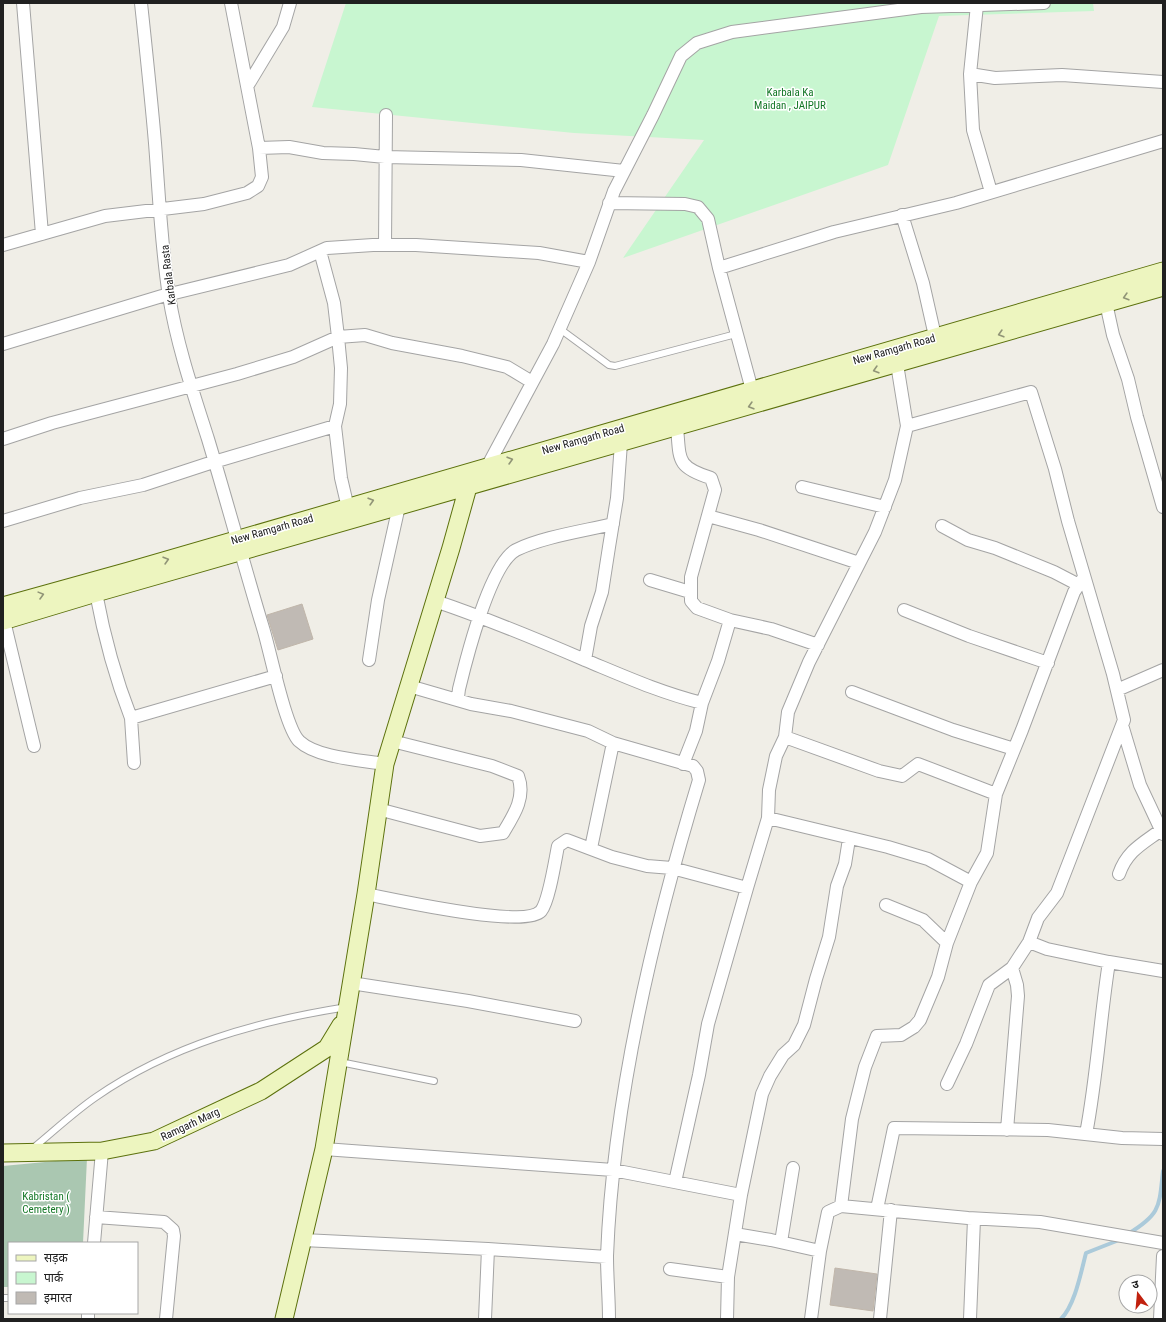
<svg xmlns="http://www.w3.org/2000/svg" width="1166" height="1322" viewBox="0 0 1166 1322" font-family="'Roboto Condensed','Noto Sans Devanagari',sans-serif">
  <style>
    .cemetery { fill: #aac7b1 }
    .park { fill: #c8f6d0 }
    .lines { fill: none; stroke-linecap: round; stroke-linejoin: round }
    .stream { stroke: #abcada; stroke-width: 4 }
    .building { fill: #c0bab4; stroke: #c0b6aa }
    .lane-casing { stroke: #a4a4a4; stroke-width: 8 }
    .street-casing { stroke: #a4a4a4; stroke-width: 14 }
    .secondary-casing { stroke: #5c710d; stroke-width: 19 }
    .lane { stroke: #fff; stroke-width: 6 }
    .street { stroke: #fff; stroke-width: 12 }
    .secondary { stroke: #edf5bf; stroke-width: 17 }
    .oneway { stroke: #919577 }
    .labels { text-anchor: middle; stroke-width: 3; stroke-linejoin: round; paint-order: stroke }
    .park-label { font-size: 11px; fill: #147827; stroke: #fff }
    .street-label { font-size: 11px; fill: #202020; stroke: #fff }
  </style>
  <rect width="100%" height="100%" fill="#f0eee7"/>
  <path class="cemetery" d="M87,1158L83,1243H9V1287H3V1166Z"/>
  <path class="park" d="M346,3H1093L1094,11L939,16L888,165L623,258L704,140L574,133L312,107Z"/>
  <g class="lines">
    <path class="stream" d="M1128,1234C1161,1214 1159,1207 1163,1171
      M1061,1319C1075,1305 1081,1272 1086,1253L1119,1240"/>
  </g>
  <path class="building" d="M302,604L313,639L278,650L267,615Z
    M835,1268L877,1274L873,1311L830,1305Z"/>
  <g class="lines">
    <defs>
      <path id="lane" d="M560,329L609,365L615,366L736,334
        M340,1062L434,1081
        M32,1149C53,1132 74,1112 96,1097C171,1045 258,1021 347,1007
        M3,1298H9"/>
      <path id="street" d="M23,3L42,234
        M141,3C146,50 151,96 155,143C159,194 161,245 169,296C177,345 193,392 208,439C227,502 244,565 263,628C270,650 285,727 299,741C317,758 361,760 385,764
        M977,5L970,74L973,130L991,192
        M970,74L995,78L1062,75L1163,82
        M248,85L283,27L290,3
        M259,148L289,147L323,153L354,154L385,157L521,160L624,171
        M609,203L685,204L698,207L708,219L719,268
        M902,215L923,283L937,345
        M3,245L105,216L204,204L247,193L258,186L262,177L259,148L231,3
        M385,245L386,115
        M320,251L334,303L338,337L341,368L340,404L335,426L341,478L348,508
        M1106,303L1113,335L1128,379L1137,417L1163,507
        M3,344L162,296L289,265L327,248L373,245H416L539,253L589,262
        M897,364L907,426L1031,392L1055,469L1068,521L1113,674L1124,720L1057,893L1038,918L1029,942L1047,949L1109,962C1100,1019 1097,1077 1086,1134
        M752,390L719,268L834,232L956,203L1163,141
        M3,439L52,423L237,374L293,357L338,337L365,335L392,343L462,356L507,367L532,382
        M487,467L553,344L589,262L614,191L653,115L681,56L697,43L732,32L921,7L1044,3
        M802,487L885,507
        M708,516L759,530L859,563
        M3,521L80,498L143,485L207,464L335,426
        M942,526L968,540L995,548L1054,572L1079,585
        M650,580L690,592
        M96,593C104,636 115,677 131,718
        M435,601C486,618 536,639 585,660C626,677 659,692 702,703L718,661L730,620L697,608L691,601V577L715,490L711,478C676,467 680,460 677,427
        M904,610L969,636L1048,663
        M730,620L771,629L818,645
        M4,621L34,746
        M369,660L378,600L399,506
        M585,660L591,626L602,592L609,547L617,498L621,443
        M409,686L471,704L511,711L588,731L613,743
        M1117,690L1163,670
        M852,692L953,730L1014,749
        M460,700L458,697L459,689C466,660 490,564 516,550C542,537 584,531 613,524
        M1122,725L1140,785L1163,834
        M785,737L879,771L902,776L918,764L996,794
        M134,763L131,718L276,676
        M683,764L696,731L702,703
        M378,809L480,836L503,833C514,815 526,797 518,776L492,766L392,741
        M768,818L888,847L928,859L971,882
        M591,848L613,743L693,766L697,771L699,780C653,931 613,1098 607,1256C607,1277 609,1298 609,1319
        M1119,874C1127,851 1142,844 1161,830
        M366,894C392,899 525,929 541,911C549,901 555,861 558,846L567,840L612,857L647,866L672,868L747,888L768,818L769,790L776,756L785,737L788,712L809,662L875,532L895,480L907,426
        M886,905L923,920L947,943
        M1109,962L1163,971
        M351,983L468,1001L575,1021
        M947,1084L966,1044L989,985L1012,968L1029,942
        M1007,1130L1018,996L1017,985L1012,968
        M324,1149L613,1170L741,1195L728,1277L727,1319
        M675,1182L699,1075L708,1024L747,888
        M741,1195L762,1094L770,1076L783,1055L794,1045L804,1025L816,979L829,937L837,886L845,864L849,839
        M841,1206L968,1218L1040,1222L1163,1243
        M877,1209L894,1128L1048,1130L1122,1138L1163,1139
        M96,1217L164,1222L173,1230L174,1236L166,1319
        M735,1234L771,1240L820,1251
        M303,1240L488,1249L607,1257
        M781,1242L793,1168
        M94,1243L102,1151
        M670,1269L728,1277
        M88,1319V1313
        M485,1319L488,1249
        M811,1319L820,1251L828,1212L841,1206L852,1119L865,1067L877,1036L901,1035L914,1027L920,1020L938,977L947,943L971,882L987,853L996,794L1022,730L1074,592L1084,577
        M880,1319L891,1210
        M970,1319L974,1219
        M1160,1319L1163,1256"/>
      <path id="secondary" d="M3,606L129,571L1163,271
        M3,621L96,593L1163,287
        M3,1153L102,1151L154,1141L261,1091L327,1048L341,1025
        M284,1319L324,1149L366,894L385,764L451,548L468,487L475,480"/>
    </defs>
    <use href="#lane" class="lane-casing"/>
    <use href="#street" class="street-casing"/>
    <use href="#secondary" class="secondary-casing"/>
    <use href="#lane" class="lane"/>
    <use href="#street" class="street"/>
    <use href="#secondary" class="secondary"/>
  </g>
  <defs><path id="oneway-chevron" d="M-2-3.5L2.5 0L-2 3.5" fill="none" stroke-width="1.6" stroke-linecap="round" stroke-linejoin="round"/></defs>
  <g class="oneway">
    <use href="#oneway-chevron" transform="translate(1126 297) rotate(164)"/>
    <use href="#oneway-chevron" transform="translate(1001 334) rotate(164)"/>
    <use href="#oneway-chevron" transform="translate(876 370) rotate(164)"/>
    <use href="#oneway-chevron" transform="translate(751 406) rotate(164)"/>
    <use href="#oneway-chevron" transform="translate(510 460) rotate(-16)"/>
    <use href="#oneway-chevron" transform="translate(371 501) rotate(-16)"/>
    <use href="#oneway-chevron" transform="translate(166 560) rotate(-16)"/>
    <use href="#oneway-chevron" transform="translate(41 595) rotate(-15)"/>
  </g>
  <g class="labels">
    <g class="park-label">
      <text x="790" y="96">Karbala Ka<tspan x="790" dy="13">Maidan , JAIPUR</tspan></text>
      <text x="46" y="1200">Kabristan (<tspan x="46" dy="13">Cemetery )</tspan></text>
    </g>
    <g class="street-label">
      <text transform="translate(168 275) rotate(-97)" y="4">Karbala Rasta</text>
      <text transform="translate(894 349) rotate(-16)" y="4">New Ramgarh Road</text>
      <text transform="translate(583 439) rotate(-16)" y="4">New Ramgarh Road</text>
      <text transform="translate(272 529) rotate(-16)" y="4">New Ramgarh Road</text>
      <text transform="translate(190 1124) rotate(-25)" y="4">Ramgarh Marg</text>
    </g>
  </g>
  <rect width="1166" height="1322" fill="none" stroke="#202020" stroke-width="8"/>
  <rect x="8" y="1242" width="130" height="72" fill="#ffffff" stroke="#a6a6a6"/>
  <rect x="16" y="1255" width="20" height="6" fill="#edf5bf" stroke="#a6a6a6"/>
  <text x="44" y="1262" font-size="12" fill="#202020">सड़क</text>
  <rect x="16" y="1272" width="20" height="12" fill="#c8f6d0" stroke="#a6a6a6"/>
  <text x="44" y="1282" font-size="12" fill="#202020">पार्क</text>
  <rect x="16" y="1292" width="20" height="12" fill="#c0bab4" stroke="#a6a6a6"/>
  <text x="44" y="1302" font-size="12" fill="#202020">इमारत</text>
  <g transform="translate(1138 1294) rotate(344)"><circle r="19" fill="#ffffff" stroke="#a6a6a6"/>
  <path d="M0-3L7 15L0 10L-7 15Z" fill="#c1210e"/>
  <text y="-6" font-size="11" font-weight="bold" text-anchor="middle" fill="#202020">उ</text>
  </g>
</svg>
